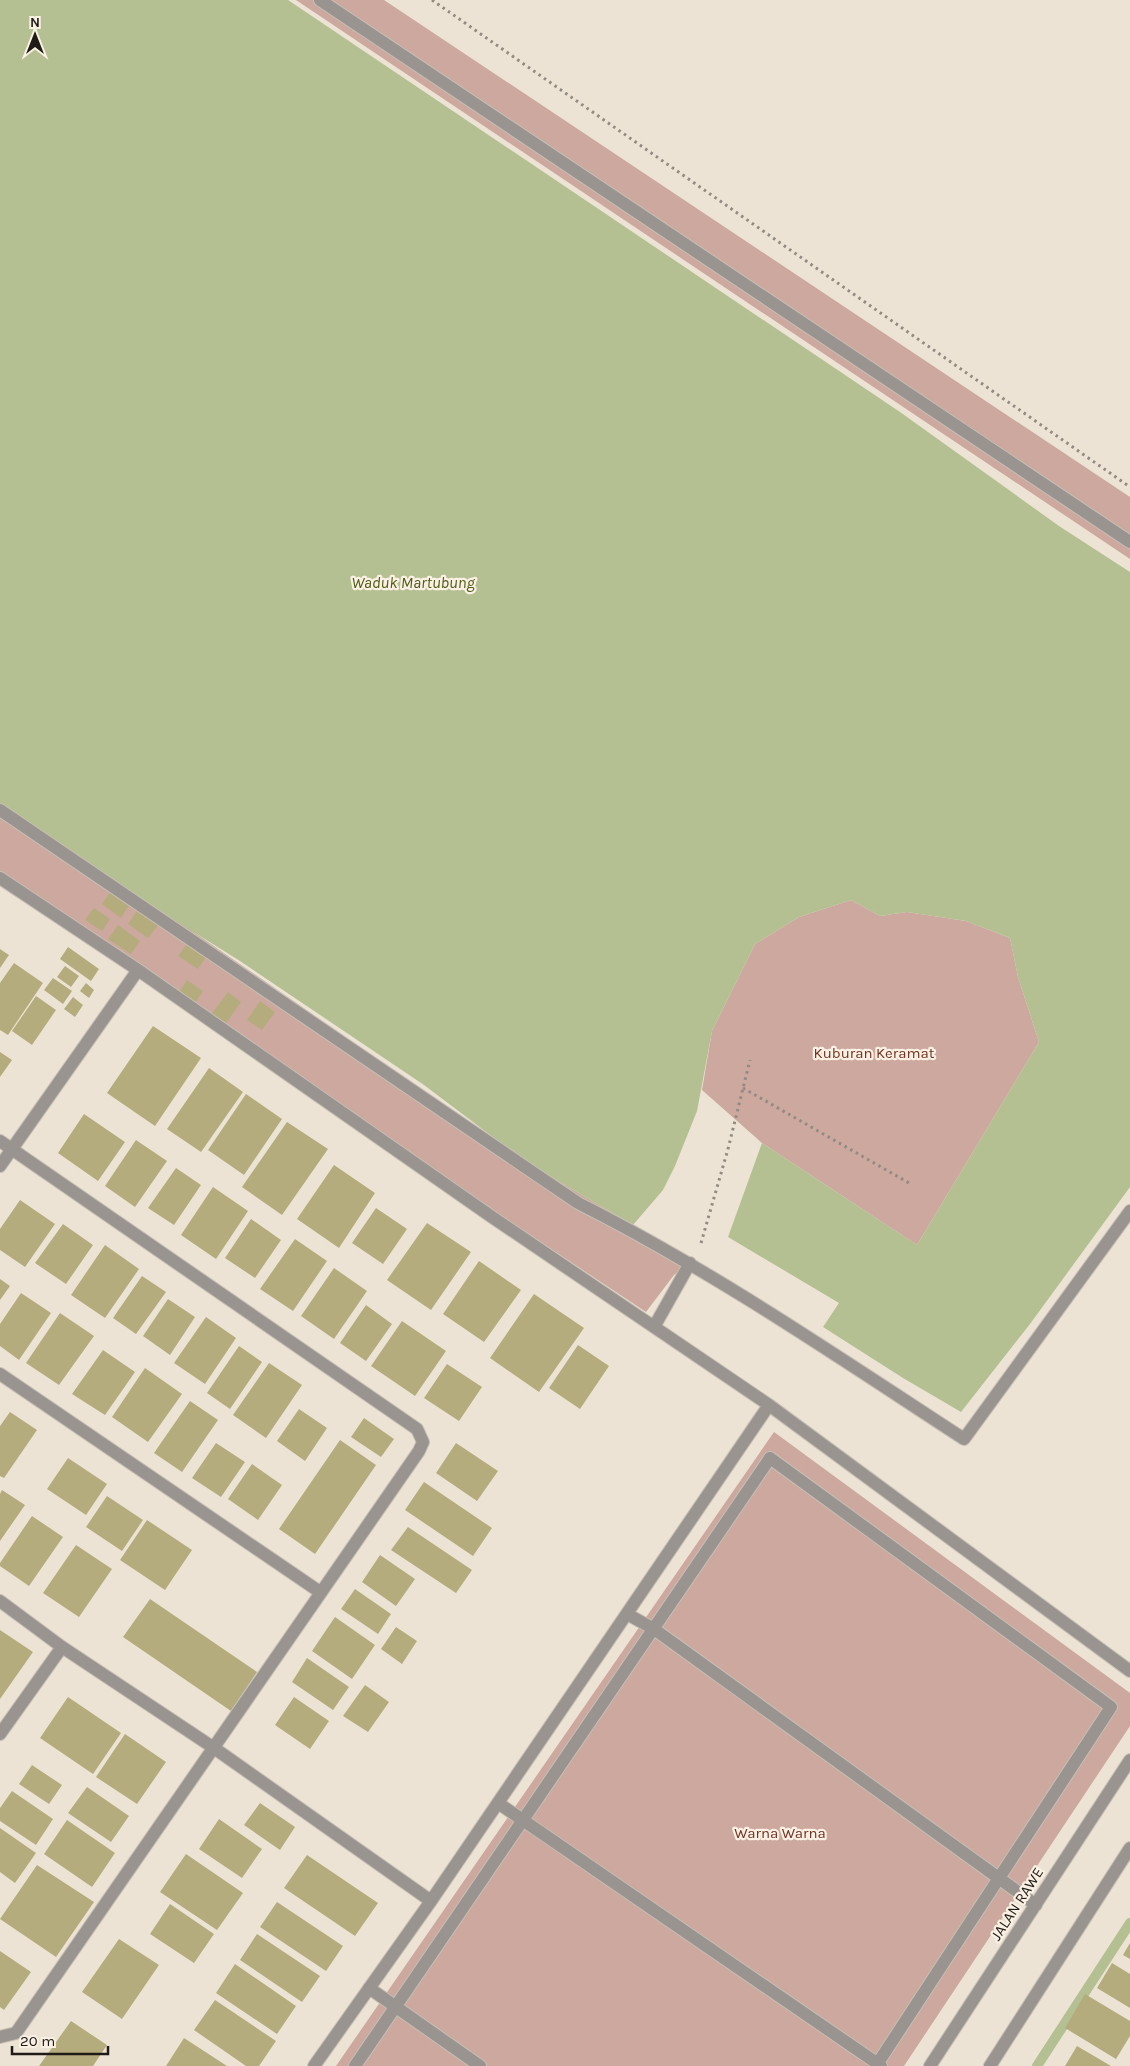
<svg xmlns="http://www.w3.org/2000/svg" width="1130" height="2066" viewBox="0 0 1130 2066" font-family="Karla,sans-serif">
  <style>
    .green { fill: #cca89f }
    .water { fill: #b4c092 }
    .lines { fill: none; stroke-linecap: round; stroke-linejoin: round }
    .stream { stroke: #b4c092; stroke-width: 10 }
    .building { fill: #b5ac7d }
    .minor-casing { stroke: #c7bfb3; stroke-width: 14 }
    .path { stroke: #918b81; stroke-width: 3; stroke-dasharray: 2.5 4; stroke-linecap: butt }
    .minor { stroke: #9a9490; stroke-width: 12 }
    .labels { text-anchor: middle; stroke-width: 4.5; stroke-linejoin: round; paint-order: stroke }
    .park-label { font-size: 15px; fill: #713222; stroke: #faf0e3 }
    .street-label { font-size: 15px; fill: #1f1b17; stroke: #faf0e3 }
    .water-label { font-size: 16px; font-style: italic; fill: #4d5b14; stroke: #faf0e3 }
  </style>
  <rect width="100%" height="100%" fill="#ece3d5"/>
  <path class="green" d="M296,0H384L1130,497V559Z
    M0,798L526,1162L633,1225L690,1263L674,1275L646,1312L0,883Z
    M851,900L880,916L907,912L966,921L1010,938L1018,977L1039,1042L917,1245L762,1143L702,1090L712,1031L755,944L799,917Z
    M774,1432L1130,1693V1726L904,2066H336Z"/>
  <path class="water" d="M0,0H288L900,412L1059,526L1130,572V1187L1030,1324L961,1412L903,1378L823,1327L839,1303L728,1237L762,1143L917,1245L1039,1042L1018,977L1010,938L966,921L907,912L880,916L851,900L799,917L755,944L712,1031L697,1111L675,1166L663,1190L633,1225L526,1162L424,1085L240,961L65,852L0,804Z"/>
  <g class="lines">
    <path class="stream" d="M1037,2066L1130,1923"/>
  </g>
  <path class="building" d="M113,888L132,901L121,918L102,904Z
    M94,908L110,919L102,931L85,920Z
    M139,908L160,923L148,938L128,924Z
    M118,925L140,941L131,954L108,939Z
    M187,944L206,957L198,969L178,956Z
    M68,947L99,969L91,981L60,959Z
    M0,949L9,955L0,968Z
    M14,963L43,983L8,1035L0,1030V983Z
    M65,966L79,976L71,987L57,977Z
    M53,978L72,991L63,1004L44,990Z
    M187,980L203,991L195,1003L179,992Z
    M86,983L94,990L89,998L80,991Z
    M228,992L241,1002L224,1026L210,1016Z
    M36,996L56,1010L32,1045L12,1031Z
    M73,997L83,1005L75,1017L64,1009Z
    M260,1001L275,1012L262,1030L247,1020Z
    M153,1026L201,1058L155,1126L107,1093Z
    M0,1052L12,1060L0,1077Z
    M209,1068L243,1092L201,1152L167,1129Z
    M246,1094L282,1119L244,1175L208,1150Z
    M84,1114L125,1142L98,1181L58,1153Z
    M287,1122L328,1149L282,1215L242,1187Z
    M136,1140L167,1161L135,1207L105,1186Z
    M334,1165L375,1193L339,1248L297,1219Z
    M176,1168L201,1185L174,1225L148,1208Z
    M213,1187L248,1211L216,1259L181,1235Z
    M20,1200L55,1224L25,1267L0,1250V1229Z
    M376,1208L407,1229L383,1264L352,1243Z
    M251,1219L281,1240L255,1278L225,1258Z
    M427,1223L471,1252L431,1310L387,1280Z
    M63,1224L93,1245L66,1284L35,1263Z
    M295,1239L327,1261L293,1311L260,1289Z
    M105,1245L139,1269L105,1318L71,1295Z
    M479,1261L521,1290L484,1342L443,1314Z
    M334,1268L367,1291L334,1339L301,1316Z
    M142,1276L166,1292L136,1334L113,1318Z
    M0,1279L10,1286L0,1300Z
    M21,1293L51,1313L19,1360L0,1346V1324Z
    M534,1294L584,1328L539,1392L490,1358Z
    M168,1299L195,1317L170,1355L143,1336Z
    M366,1305L392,1324L366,1361L340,1343Z
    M60,1313L94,1336L59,1385L26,1363Z
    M206,1317L236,1338L205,1384L174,1363Z
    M402,1321L446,1351L415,1396L371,1366Z
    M578,1345L609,1366L580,1409L549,1388Z
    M239,1346L262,1362L230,1409L207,1393Z
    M103,1350L135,1372L105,1415L72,1394Z
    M269,1363L302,1385L266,1438L233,1415Z
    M447,1364L482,1387L459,1421L424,1398Z
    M145,1368L182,1394L148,1442L112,1417Z
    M190,1401L218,1420L182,1472L154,1453Z
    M299,1409L327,1428L305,1461L277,1441Z
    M10,1412L37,1430L4,1478L0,1476V1426Z
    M364,1418L394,1439L381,1457L351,1437Z
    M340,1440L376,1465L315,1554L279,1529Z
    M216,1443L245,1462L221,1497L192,1478Z
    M456,1443L498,1471L477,1501L436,1473Z
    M68,1458L107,1484L86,1515L47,1489Z
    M252,1464L282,1485L258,1520L228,1499Z
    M424,1482L492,1528L473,1556L405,1510Z
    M2,1490L25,1505L0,1541V1494Z
    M107,1496L143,1520L122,1551L86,1527Z
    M32,1516L63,1537L29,1586L0,1566V1563Z
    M147,1520L192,1550L165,1590L120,1560Z
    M408,1527L472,1570L456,1593L391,1550Z
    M76,1545L112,1569L79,1617L43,1593Z
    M380,1555L415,1579L396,1606L362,1582Z
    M355,1589L391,1614L378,1634L341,1609Z
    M150,1599L257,1672L231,1711L123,1637Z
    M335,1617L375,1645L352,1679L312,1651Z
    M396,1627L417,1641L402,1664L381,1649Z
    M0,1630L33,1652L0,1699Z
    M307,1658L349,1687L333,1710L292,1682Z
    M365,1685L389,1702L368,1732L343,1716Z
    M68,1697L121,1733L93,1774L40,1738Z
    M294,1697L329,1721L310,1749L275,1725Z
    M125,1734L166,1762L137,1804L96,1777Z
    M32,1765L62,1785L49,1804L19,1784Z
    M87,1787L129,1816L111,1842L68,1813Z
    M12,1791L53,1819L36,1845L0,1821V1808Z
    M260,1803L295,1827L280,1850L244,1825Z
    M219,1819L262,1849L242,1878L199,1849Z
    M67,1820L115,1853L92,1887L44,1854Z
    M0,1828L36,1853L15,1883L0,1872Z
    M186,1854L243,1893L217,1930L160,1892Z
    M307,1855L378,1903L355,1936L284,1888Z
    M37,1865L94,1902L56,1957L0,1919Z
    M277,1902L343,1946L326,1971L260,1927Z
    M170,1904L214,1934L194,1963L150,1934Z
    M257,1934L320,1976L302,2002L240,1960Z
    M119,1939L159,1965L122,2019L82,1992Z
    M1130,1943V1959L1123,1955Z
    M0,1951L31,1972L4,2010L0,2007Z
    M1112,1963L1130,1974V2008L1097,1988Z
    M235,1964L296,2006L277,2034L216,1993Z
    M1085,1994L1130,2021V2036L1116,2059L1065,2028Z
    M215,2000L276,2041L259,2066H246L194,2030Z
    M71,2021L107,2045L93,2066H39Z
    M184,2038L227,2066H166Z
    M1077,2046L1111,2066H1065Z"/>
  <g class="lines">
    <defs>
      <path id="minor" d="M320,0L1130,542
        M0,810L578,1203C713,1271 838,1357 964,1439L1130,1211
        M0,878L138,970L492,1217L769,1405L1130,1671
        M0,1141L417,1429L423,1442L419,1451L16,2033L0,2037
        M0,1166L138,970
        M654,1327L690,1263
        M0,1374L320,1592
        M0,1601L62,1647L214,1748L431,1901
        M627,1614L654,1629L1036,1905
        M0,1734L62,1647
        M498,1803L881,2066
        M369,1988L480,2066
        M314,2066L431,1901L769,1405
        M355,2066L770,1458L1111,1707L876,2066
        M930,2066L1130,1760
        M990,2066L1130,1848"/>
    </defs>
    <use href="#minor" class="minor-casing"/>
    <path class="path" d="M432,0L1130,487
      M743,1088L909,1183
      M701,1243L728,1149L750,1060"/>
    <use href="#minor" class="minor"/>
  </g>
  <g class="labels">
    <g class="park-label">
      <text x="874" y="1058">Kuburan Keramat</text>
      <text x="780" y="1838">Warna Warna</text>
    </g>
    <g class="street-label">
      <text transform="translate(1017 1904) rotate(-57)" y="5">JALAN RAWE</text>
    </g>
    <g class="water-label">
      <text x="413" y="588">Waduk Martubung</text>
    </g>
  </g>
  <g transform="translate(35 35)" stroke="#faf0e3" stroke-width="4" paint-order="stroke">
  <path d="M0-4L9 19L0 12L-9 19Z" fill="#1f1b17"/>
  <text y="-8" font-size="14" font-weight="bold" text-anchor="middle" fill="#1f1b17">N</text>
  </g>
  <path d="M12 2046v8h96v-8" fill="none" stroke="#1f1b17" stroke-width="2.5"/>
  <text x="20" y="2046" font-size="15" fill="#1f1b17" stroke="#faf0e3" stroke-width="4" paint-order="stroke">20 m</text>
</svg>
